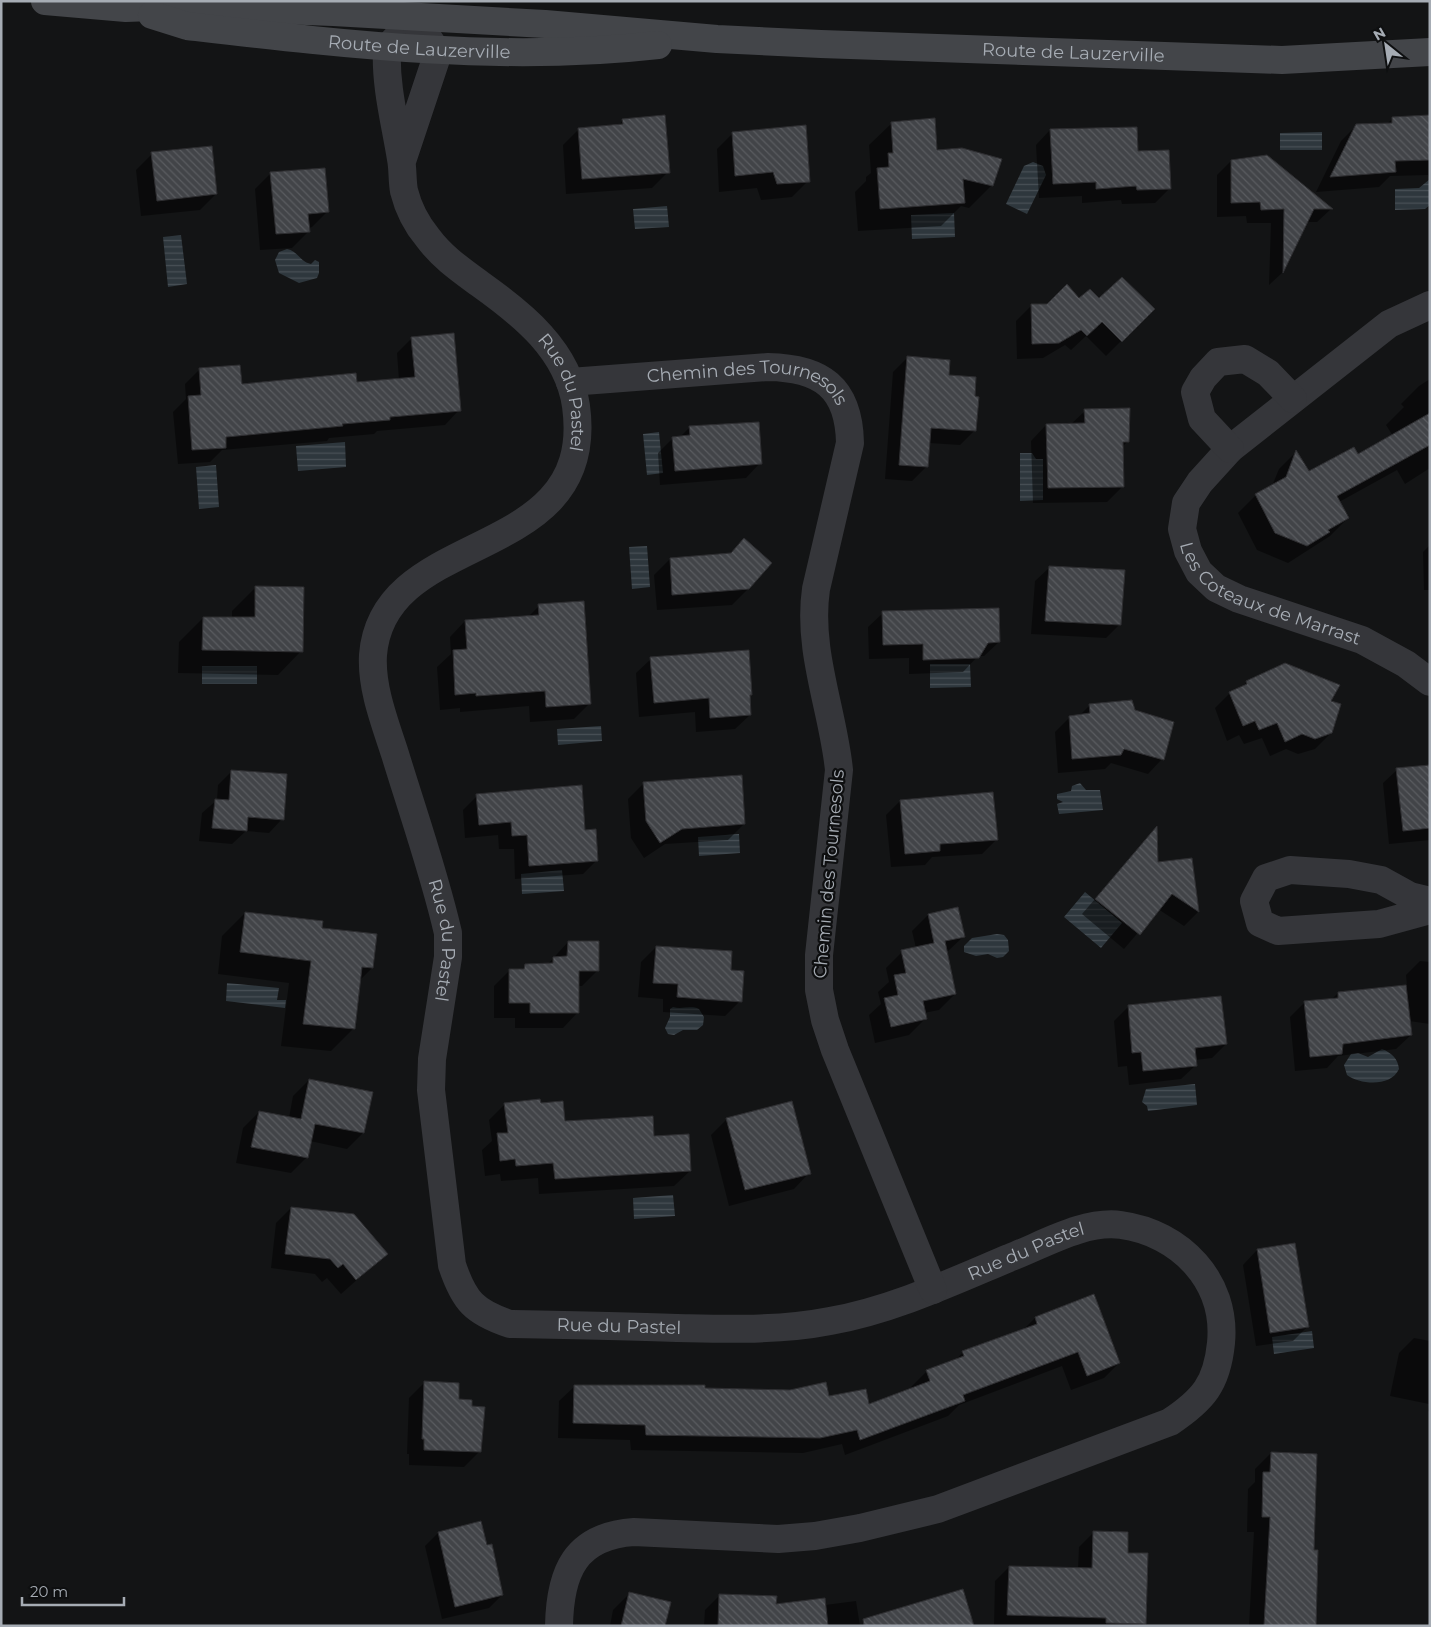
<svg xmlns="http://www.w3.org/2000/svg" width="1431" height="1627" viewBox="0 0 1431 1627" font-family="Montserrat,sans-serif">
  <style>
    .water { fill: url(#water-rules) }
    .shadow { fill: #0007 }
    .building { fill: url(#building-back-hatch); stroke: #2e2e31 }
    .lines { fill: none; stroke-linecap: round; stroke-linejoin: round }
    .street { stroke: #35363a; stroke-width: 28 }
    .secondary { stroke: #434549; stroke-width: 28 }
    .labels { text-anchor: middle; stroke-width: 4.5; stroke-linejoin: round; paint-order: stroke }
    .street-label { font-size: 18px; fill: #a6acb4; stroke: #0e0f10 }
  </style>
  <defs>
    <pattern id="water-rules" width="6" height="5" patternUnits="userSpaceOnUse" patternTransform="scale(1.25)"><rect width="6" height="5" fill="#2e373d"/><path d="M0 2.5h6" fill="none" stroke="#495157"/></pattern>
    <pattern id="building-back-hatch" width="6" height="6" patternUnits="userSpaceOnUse" patternTransform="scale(1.25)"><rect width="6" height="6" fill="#424448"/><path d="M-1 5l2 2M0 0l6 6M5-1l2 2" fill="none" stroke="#5a5c60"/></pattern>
  </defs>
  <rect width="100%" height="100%" fill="#131415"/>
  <path class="water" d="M1322,132V150H1280V133Z
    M1033,162L1043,166L1046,175L1027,214L1006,204L1024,166Z
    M1430,179V205L1425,209L1395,210V189L1419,188Z
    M667,206L669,227L635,229L633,209Z
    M954,213L955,237L912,239L911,215Z
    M181,235L187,284L168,287L163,237Z
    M287,249C298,251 300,262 311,264L315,260L319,262V273L317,278L299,283L279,273L275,260L279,252Z
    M659,432L663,473L647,475L643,434Z
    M345,442L346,467L298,471L296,446Z
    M1020,453H1032L1036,459H1043V500L1020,501Z
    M216,465L219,507L199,509L196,467Z
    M647,546L650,587L632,589L629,547Z
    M930,664H970L971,687L930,688Z
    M202,666H257V684H202Z
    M601,726L602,741L558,745L557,729Z
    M1080,783L1086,790H1100L1103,810L1059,814L1057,804L1063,802L1057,799V794L1071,791L1072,786Z
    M739,834L740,853L699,856L698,837Z
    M562,870L564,891L522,894L521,874Z
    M1085,892L1122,923L1101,948L1064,917Z
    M997,934L1004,935L1008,940L1009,951L1003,957L997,958L988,954L976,956L964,952V946L972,938Z
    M227,983L279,988L277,1000H286L285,1008L226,1001Z
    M673,1007C682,1010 690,1005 699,1009L704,1017L703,1025L697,1030H683L674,1035L668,1034L665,1028L670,1017V1009Z
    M1382,1049C1392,1053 1398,1059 1399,1069C1391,1087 1361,1085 1347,1075L1344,1065L1351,1054L1358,1053L1368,1057Z
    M1195,1084L1197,1105L1148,1111L1147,1106L1142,1102L1146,1089Z
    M673,1195L675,1216L634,1219L633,1198Z
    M1312,1331L1314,1348L1274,1354L1272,1337Z"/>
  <path class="shadow" d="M1430,117V179L1428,175L1390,176L1379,187L1316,192L1341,141L1356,126L1387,124L1393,118Z
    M623,121L668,172L652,188L566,194L563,145L579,129L617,126Z
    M892,123L936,151L992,185L969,208L961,206L941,226L858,231L855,192L866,181V177L871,173L869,145Z
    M1050,130L1137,152L1170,188L1155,203L1122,204L1121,200L1082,203V196L1039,198L1036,145Z
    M733,133L808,181L792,197L761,200L757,188L719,192L717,149Z
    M152,154L216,194L200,210L141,216L136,170Z
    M1231,161L1331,209L1317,222H1306L1282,273L1269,285L1271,223H1247L1246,216L1217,217V175Z
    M271,173L328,211L312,227L308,228V232L292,248L260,250L255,189Z
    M1079,299L1153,309L1106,356L1086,336L1071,350L1065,345L1043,358L1017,359L1016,321L1032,305L1047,306Z
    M412,338L459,410L445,425L377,431L374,434L329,438L327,441L222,450L210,462L178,464L173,412L186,399L185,384L199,370L241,385L356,383L399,380L397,353Z
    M908,357L948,376L975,430L960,445L929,443L927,466L912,481L885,479L893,372Z
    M1430,379V468L1405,484L1397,470L1339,502L1348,518L1330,536L1288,563L1257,550L1238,513L1256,495L1272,486L1279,469L1296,452L1308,472L1358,456L1393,436L1386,425L1404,407L1401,404L1419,386Z
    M1085,411L1128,441L1122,447V487L1107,502L1033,503L1031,441L1046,425H1070Z
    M690,427L760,463L746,478L660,485L658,453L673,438L680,437Z
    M1430,545V590H1424L1423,552Z
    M670,559L748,589L732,605L657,610L654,575Z
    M1050,567L1120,624L1106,638L1031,634L1035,581Z
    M256,587L301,651L278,675L178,673L179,642L203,618H232V611Z
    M539,606L590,703L574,719L530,722L529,706L460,712V708L440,710L437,667L451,654L450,637L465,621L528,617Z
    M883,613L999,642L984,656H978L963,672L909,674V658L869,659L868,627Z
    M651,659L751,694L749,697L750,715L735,729L696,732L695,712L639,717L636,673Z
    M1247,682L1330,702L1331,733L1315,749L1298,754L1286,749L1270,756L1262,738L1244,744L1239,735L1227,741L1215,708L1230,693L1241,688Z
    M1090,705L1134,711L1162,759L1148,774L1111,763L1105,769L1058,773L1055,732L1070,717L1079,716Z
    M1430,766V840L1389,844L1383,783L1397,770Z
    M232,771L282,819L269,833L246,831L232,844L199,841L202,813L217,800L218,785Z
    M644,783L744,824L728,840L665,844L644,858L631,838L628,799Z
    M477,796L584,831L597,860L583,874L515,879L514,849H499L498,835L465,838L463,810Z
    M900,801L996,840L982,854L932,857L925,865L891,867L886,815Z
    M1156,829L1157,863L1191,859L1198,912L1184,926L1158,909L1124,949L1082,914Z
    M245,913L320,929L372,968L360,980L353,1029L331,1051L281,1046L289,983L218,974L222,936Z
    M928,915L963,937L947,952L955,994L939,1010L924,1013L925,1019L909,1035L875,1043L869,1015L881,1004L878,992L889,982L886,968L902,952L916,948L912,931Z
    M568,942L598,970L582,986H578V1012L563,1028H515V1018H494V986L510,970H521L526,965H547Z
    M656,947L729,972L740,1001L725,1016L663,1012V999L638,997L641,962Z
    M1420,961L1430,962V1024L1409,1021L1411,1035L1396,1049L1338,1056L1327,1068L1295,1071L1290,1017L1305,1002L1331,1000L1338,993L1407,986L1406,975Z
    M1129,1006L1226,1044L1212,1058L1195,1060L1196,1065L1181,1079L1129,1085L1127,1066L1118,1067L1114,1021Z
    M309,1080L363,1133L347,1149L310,1141L307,1157L291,1173L236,1163L243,1128L259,1112L289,1118L293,1096Z
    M505,1104H539L564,1122L653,1137L690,1171L674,1186L539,1194L538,1178L501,1181L500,1174L485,1176L482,1150L492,1141L489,1120Z
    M727,1119L809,1173L794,1189L729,1206L711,1135Z
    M291,1208L386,1254L341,1294L327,1278L322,1282L315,1274L271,1268L276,1223Z
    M1257,1250L1307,1327L1293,1341L1256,1346L1243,1265Z
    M1035,1318L1119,1363L1104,1378L1071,1390L1062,1366L959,1405L948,1416L845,1455L842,1444L803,1453L631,1450L630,1440L558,1438L559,1401L575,1386L704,1389L828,1398L869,1405L912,1389L911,1387L927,1371L955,1361L963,1352L1023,1330Z
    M1414,1338L1430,1341V1412L1428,1411L1429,1404L1390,1396L1399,1353Z
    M425,1382L457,1400L480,1451L464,1467L409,1465V1454H407L409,1398Z
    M1271,1453L1313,1551L1315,1626H1249L1254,1532H1247L1248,1489L1255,1482V1469Z
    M438,1533L502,1595L489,1608L442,1619L425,1546Z
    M1093,1533L1127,1554L1144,1623L1142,1626H994L995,1581L1009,1567L1078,1569L1079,1547Z
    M629,1594L664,1626H610L613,1610Z
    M720,1595L775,1605H825L856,1601L860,1626H704L705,1610Z"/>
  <path class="building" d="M665,115L670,173L582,179L578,128L623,124L622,119Z
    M1430,115V160L1395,161L1396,172L1330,177L1356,124L1392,123V117Z
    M935,118L937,150L962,148L1002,159L993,186L963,179L965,203L880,209L877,168L889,167L888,153H893L891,122Z
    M806,125L810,182L777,184L773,172L735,176L732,132Z
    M1137,127L1138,151L1169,150L1171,189L1137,190L1136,186L1096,189V182L1053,184L1050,129Z
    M212,146L217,194L157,201L151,152Z
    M1267,155L1333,209H1314L1283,273L1284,209L1261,210L1260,202L1231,203V160Z
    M325,168L329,212L308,214L310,232L276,234L270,172Z
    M1122,277L1155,309L1122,342L1102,322L1087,336L1081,330L1059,343L1032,344L1031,304H1047L1067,284L1079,298L1090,289L1099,298Z
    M454,333L461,411L390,417V420L342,424L343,426L226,437V448L192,450L188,396L201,395L199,368L240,365L242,384L356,373L357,382L415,377L411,337Z
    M907,356L950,360L949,375L976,377L975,396L979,397L976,431L931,428L928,467L899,465Z
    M1130,408L1129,442H1123L1124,487L1048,488L1046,424L1085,423L1084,409Z
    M1430,413V445L1337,496L1349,518L1328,530L1330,532L1307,546L1275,533L1255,494L1286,477L1296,450L1309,471L1354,447L1358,454Z
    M759,422L762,464L675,471L672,437L690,435L689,426Z
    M744,538L772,563L749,589L672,595L670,558L731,553Z
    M1049,566L1125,570L1121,625L1045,621Z
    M255,586L304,587L303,652L202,650L203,617H255Z
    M584,601L591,704L546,707L545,691L476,696V693L455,695L453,650L467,649L465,620L539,615L538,604Z
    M999,608L1000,642L988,643L979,658L923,660V644L883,645L882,611Z
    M749,650L752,695H750L751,715L710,718L709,698L654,703L650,657Z
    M1285,663L1340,685L1331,701L1341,704L1332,733L1315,739L1302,734L1285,742L1277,723L1259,730L1255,721L1243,726L1229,692L1247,684L1246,681Z
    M1132,700L1135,710L1174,722L1164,760L1124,749L1121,755L1072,759L1069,716L1090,713L1089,704Z
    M1430,765V828L1403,831L1396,768Z
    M231,770L287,774L284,820L248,817L247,831L212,828L215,799L229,800Z
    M742,775L745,824L682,829L660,843L646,821L643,782Z
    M582,785L585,830L596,829L598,861L529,866L527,835L512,836L511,822L479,825L476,794Z
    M993,792L998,840L940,844V851L905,854L900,800Z
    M1157,826L1158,862L1192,858L1199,912L1172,894L1140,935L1095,899Z
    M958,907L965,937L945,941L956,994L923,1001L927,1019L891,1027L884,998L898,995L894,975L906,973L901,950L934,943L928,914Z
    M245,912L323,921L322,928L377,934L373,968L362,967L355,1029L303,1024L311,961L240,952Z
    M568,941H599V971H579V1013H530V1003H509V969H524L525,964L553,963V957L567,956Z
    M656,946L732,951L731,970L744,971L742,1002L677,997L678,984L653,983Z
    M1406,985L1412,1035L1343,1044L1342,1054L1310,1057L1304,1001L1338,998V992Z
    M1221,996L1227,1044L1195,1048L1197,1066L1143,1071L1141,1052L1132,1053L1128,1005Z
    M309,1079L373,1092L364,1133L315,1124L308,1158L251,1147L259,1111L301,1119Z
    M540,1099L541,1103L563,1101L565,1121L653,1116L654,1136L689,1134L691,1171L555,1179L553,1163L516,1166L515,1159L500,1161L497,1133H508L504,1103Z
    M792,1101L811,1174L745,1190L726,1118Z
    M291,1207L354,1214L388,1254L356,1280L343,1264L338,1268L330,1259L285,1254Z
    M1295,1243L1309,1327L1270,1333L1257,1249Z
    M1094,1294L1120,1363L1087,1376L1078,1352L963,1395L965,1401L860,1440L857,1430L820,1438L646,1435L645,1425L573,1423L574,1385H705V1388L790,1390L826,1382L829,1396L866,1389L869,1404L930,1381L926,1370L964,1356L962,1351L1037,1324L1035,1317Z
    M424,1381L459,1383V1399L472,1400V1406L485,1407L481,1452L424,1450V1439H422Z
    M1271,1452L1317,1454L1314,1550H1318L1316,1626H1264L1270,1517H1262L1263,1472H1270Z
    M481,1521L487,1545L492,1544L503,1595L455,1607L438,1532Z
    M1093,1531L1128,1532V1553H1148L1146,1624L1106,1623V1618L1007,1615L1009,1566L1092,1568Z
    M963,1589L974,1626H864L863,1619Z
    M629,1592L671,1602L665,1626H621Z
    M719,1594L777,1596L776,1604L825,1598L828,1626H718Z"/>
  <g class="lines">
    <g class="street">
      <path id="s1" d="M402,161L436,59V50L415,18L387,48C385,85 395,122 401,159C403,169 402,180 404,191C408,207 417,225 428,238C442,257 461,270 480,284C522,314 568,350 576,406C598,566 383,526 373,655C371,688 385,723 395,754C413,813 434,872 448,933V957L432,1059L431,1090L452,1265C464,1301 474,1312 510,1324C565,1325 621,1326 677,1328C728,1329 779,1331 830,1321C892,1310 952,1282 1009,1258C1043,1245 1084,1220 1121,1225C1180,1233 1227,1281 1221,1343C1217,1384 1203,1400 1170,1422L938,1509L860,1528L815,1536L778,1539L634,1532C575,1536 560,1572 559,1626"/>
      <path id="s2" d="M1430,305L1389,324L1230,449L1200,482L1186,503L1182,529L1188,551L1199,572L1216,588L1239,599L1362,640L1406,664L1430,682"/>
      <path id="s3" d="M570,382L768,367C821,368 849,387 850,443L816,589C807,651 833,710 839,770L819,955V990L825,1020L835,1050L933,1290"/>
      <path d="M1230,449L1202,419L1195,392L1203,378L1218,362L1245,359L1268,373L1293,399"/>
      <path d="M1430,901L1410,896L1381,880L1349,874L1290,870L1266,878L1254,901L1260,923L1278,931L1379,924L1430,910"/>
    </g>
    <g class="secondary">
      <path id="s4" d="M45,1L126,8L177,6L333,12L545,24L717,39L821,44L1282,60L1430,52"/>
      <path id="s5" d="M152,15L187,26C343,44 501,63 658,45"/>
    </g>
  </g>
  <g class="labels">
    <g class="street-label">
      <text dy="6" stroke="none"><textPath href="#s5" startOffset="270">Route de Lauzerville</textPath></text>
      <text dy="6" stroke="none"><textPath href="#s4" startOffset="1030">Route de Lauzerville</textPath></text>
      <text dy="6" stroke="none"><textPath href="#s3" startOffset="182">Chemin des Tournesols</textPath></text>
      <text dy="6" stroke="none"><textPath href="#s1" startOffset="606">Rue du Pastel</textPath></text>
      <text dy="6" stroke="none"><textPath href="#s2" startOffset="462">Les Coteaux de Marrast</textPath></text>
      <text transform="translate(829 874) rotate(-85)" y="6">Chemin des Tournesols</text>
      <text dy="6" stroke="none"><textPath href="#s1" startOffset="1265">Rue du Pastel</textPath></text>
      <text dy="6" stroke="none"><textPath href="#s1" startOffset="2209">Rue du Pastel</textPath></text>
      <text dy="6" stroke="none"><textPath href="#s1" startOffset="1789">Rue du Pastel</textPath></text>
    </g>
  </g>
  <rect width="1431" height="1627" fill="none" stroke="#a6acb4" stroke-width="5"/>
  <g transform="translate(1386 45) rotate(330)" stroke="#0e0f10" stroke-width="4" paint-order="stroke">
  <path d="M0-4L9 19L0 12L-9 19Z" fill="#a6acb4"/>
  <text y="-8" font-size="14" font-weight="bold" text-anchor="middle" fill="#a6acb4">N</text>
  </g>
  <path d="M22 1597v8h102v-8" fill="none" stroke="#a6acb4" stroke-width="2.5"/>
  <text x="30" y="1597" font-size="15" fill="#a6acb4" stroke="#0e0f10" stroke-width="4" paint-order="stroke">20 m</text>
</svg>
